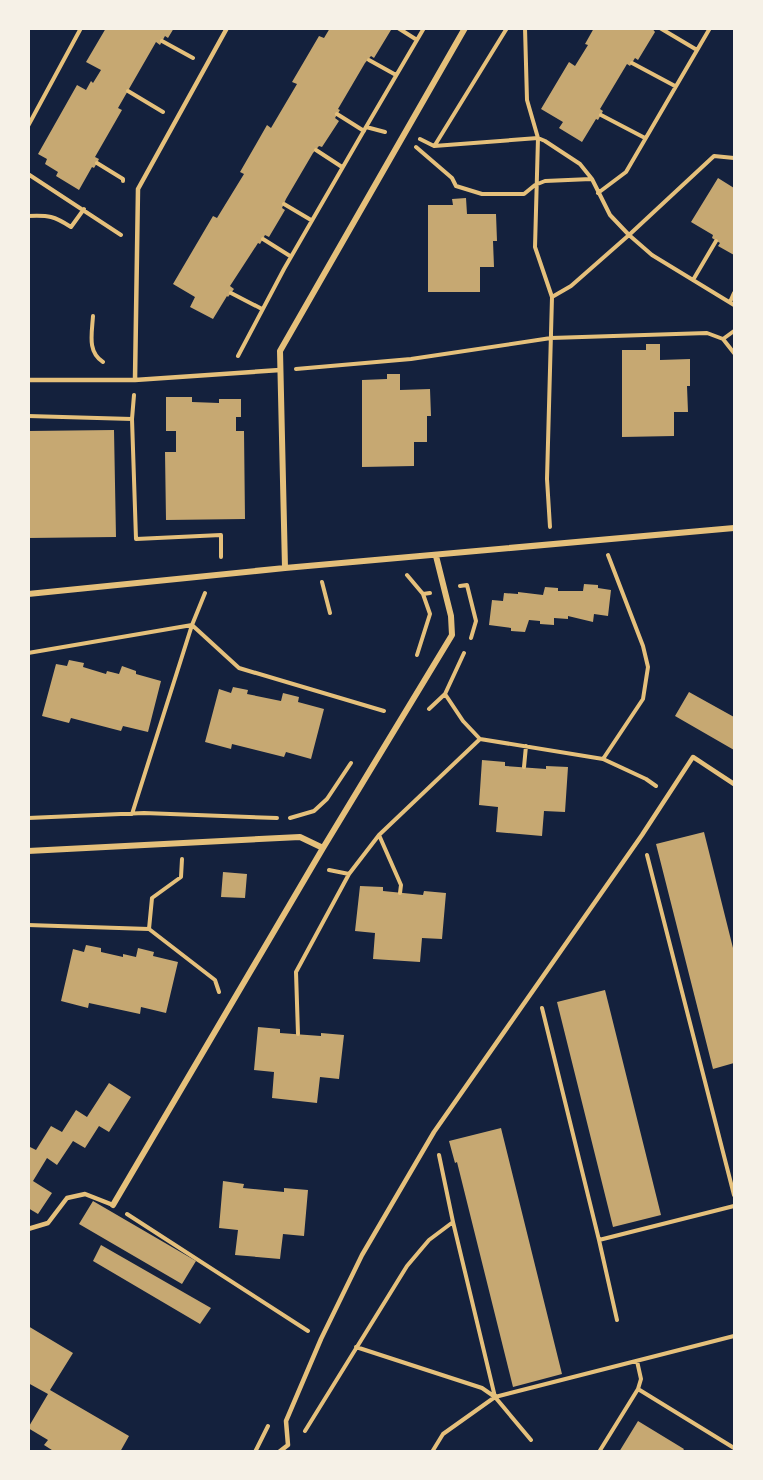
<svg xmlns="http://www.w3.org/2000/svg" width="763" height="1480" viewBox="0 0 763 1480" font-family="Helvetica,sans-serif">
  <style>
    .building { fill: #c6a872 }
    .lines { fill: none; stroke-linecap: round; stroke-linejoin: round }
    .path { stroke: #e5c07b; stroke-width: 4 }
    .service { stroke: #e5c07b; stroke-width: 4.5 }
    .minor { stroke: #e5c07b; stroke-width: 6 }
  </style>
  <rect width="100%" height="100%" fill="#14213d"/>
  <path class="building" d="M106,28H174L168,38L165,36L160,45L156,42L118,108L122,110L95,157L99,159L97,163L94,168L92,167L79,190L56,176L58,172L45,164L47,159L38,154L77,85L86,90L91,81L93,83L101,70L86,62Z
    M330,28L391,30L374,58L371,56L365,63L338,109L340,110L335,118L339,121L322,147L319,146L313,153L286,199L282,208L285,210L269,237L265,235L260,244L258,243L230,286L234,289L228,297L227,296L213,319L190,307L195,297L173,284L213,216L217,218L244,174L240,172L267,125L271,128L297,84L292,82L319,36L324,38Z
    M594,28H652L655,32L638,60L635,58L630,66L627,64L600,109L603,111L598,120L596,119L582,142L559,128L563,122L541,109L569,62L575,66L588,45L585,44Z
    M718,178L734,188V255L718,246L720,243L712,238L713,235L691,222Z
    M466,198L467,214H496L497,241H493L494,267H480V292H428V205H453L452,199Z
    M646,344H660V360L690,359V386H687L688,412H674V436L622,437V350H646Z
    M387,374H400V390L430,389L431,416H427V442H414V466L362,467V380L387,379Z
    M166,397H192V402L219,403V399H241V417H236V431H244L245,519L166,520L165,452H176V431H166Z
    M114,430L116,537L28,538V431Z
    M584,584L598,585V588L611,590L608,616L594,614L593,622L568,616V619L554,618V625L540,624V621L529,620L525,632L511,631V628L489,625L492,600L503,601L504,593L518,594V592L543,595L545,587L558,588V591H583Z
    M69,660L84,663L83,667L106,674L107,671L119,674L122,666L136,671V674L161,681L148,732L123,726L121,731L71,718L69,723L42,716L56,664L67,666Z
    M233,687L248,690L247,694L281,701L283,693L299,697L298,702L324,709L311,759L286,752L284,757L232,744L231,749L205,742L219,689L231,693Z
    M689,692L734,717V750L675,716Z
    M482,760L505,762V766L546,769V766L568,767L565,812L544,811L542,836L496,832L498,807L479,805Z
    M704,832L734,952V1063L713,1069L656,844Z
    M223,872L247,874L245,898L221,897Z
    M360,886L383,887V891L423,895L424,891L446,893L442,939L422,938L420,962L373,959L375,933L355,931Z
    M86,945L101,948V952L123,957V954L136,957L138,948L154,952L153,956L178,962L166,1013L141,1007L140,1014L89,1003L88,1008L61,1001L73,949L84,952Z
    M605,990L661,1215L613,1227L557,1002Z
    M258,1027L280,1029V1033L321,1036V1033L344,1035L339,1079L320,1077L317,1103L272,1098L274,1072L254,1070Z
    M109,1083L131,1097L109,1132L99,1126L85,1148L73,1141L57,1165L47,1158L33,1181L52,1193L38,1214L28,1208V1146L36,1150L51,1126L62,1132L76,1110L87,1117Z
    M501,1128L562,1374L513,1387L457,1162L455,1163L449,1141Z
    M223,1181L244,1184L243,1188L284,1192V1188L308,1190L304,1236L283,1234L280,1259L235,1255L238,1230L219,1228Z
    M93,1201L196,1261L182,1284L79,1224Z
    M101,1245L211,1308L200,1324L93,1261Z
    M28,1326L73,1353L50,1390L129,1436L120,1452H55L44,1445L48,1440L28,1428L48,1394L28,1383Z
    M638,1421L684,1449L682,1452H619Z"/>
  <g class="lines">
    <path class="path" d="M398,28L417,40
      M525,28L527,100L538,138L545,141L580,164L592,179L610,215L629,235L714,156L734,158
      M660,28L697,50
      M162,41L193,58
      M369,60L396,75
      M632,63L675,86
      M128,91L163,112
      M337,114L364,131
      M601,115L645,138
      M28,126L81,28
      M385,132L366,127L424,28
      M420,139L434,146L538,138L535,247L552,297
      M435,145L507,28
      M416,147L452,178L456,186L482,194H524L535,185L545,181L591,179
      M316,150L342,167
      M97,163L123,179V181
      M28,174L121,235
      M598,193L626,172L710,28
      M284,204L311,220
      M28,216C49,215 54,216 71,227L84,209
      M263,239L290,256
      M693,280L716,241
      M231,293L262,309
      M730,302L734,293
      M93,316C92,333 87,352 103,362
      M723,339L734,331
      M238,356L284,269L366,127
      M296,369L411,359L551,338L707,333L723,339L734,353
      M28,416L132,419L134,395
      M132,419L136,539L221,535V557
      M550,527L547,479L552,297L571,286L629,235L652,255L734,305
      M407,575L423,594
      M322,582L330,613
      M460,586L467,585L476,621L471,638
      M28,653L192,625L205,593
      M417,655L430,614L423,594L430,593
      M445,694L463,721L480,739L603,759L643,699L648,667L643,646L608,555
      M429,709L445,694L464,653
      M603,759L646,779L656,786
      M524,767L526,746
      M132,814L192,625L239,668L384,711
      M28,818L144,813L277,818
      M290,818L314,811L327,799L351,763
      M379,835L401,885L400,893
      M647,855L734,1195
      M182,859L181,877L152,898L149,929L215,980L219,992
      M329,870L349,874
      M28,925L149,929
      M542,1008L599,1240L734,1206
      M298,1034L296,972L349,874L379,835L480,739
      M439,1155L453,1222
      M127,1214L308,1331
      M599,1240L617,1320
      M356,1347L482,1388L495,1397
      M637,1361L641,1379L638,1389L734,1448
      M305,1431L407,1266L429,1240L453,1222L495,1397L531,1440
      M255,1452L268,1426
      M432,1452L443,1434L495,1397L734,1336
      M599,1452L638,1389"/>
    <path class="service" d="M28,380H135L280,370
      M135,380L138,189L227,28
      M28,1229L48,1223L67,1198L85,1194L113,1205
      M279,1452L288,1445L286,1421L321,1339L362,1255L434,1132L642,835L693,757L734,784"/>
    <path class="minor" d="M285,568L280,351L465,28
      M28,594L285,568L734,528
      M28,851L300,837L323,848L452,635L451,616L436,556
      M113,1205L323,848"/>
  </g>
  <rect width="763" height="1480" fill="none" stroke="#f6f1e7" stroke-width="60"/>
</svg>
